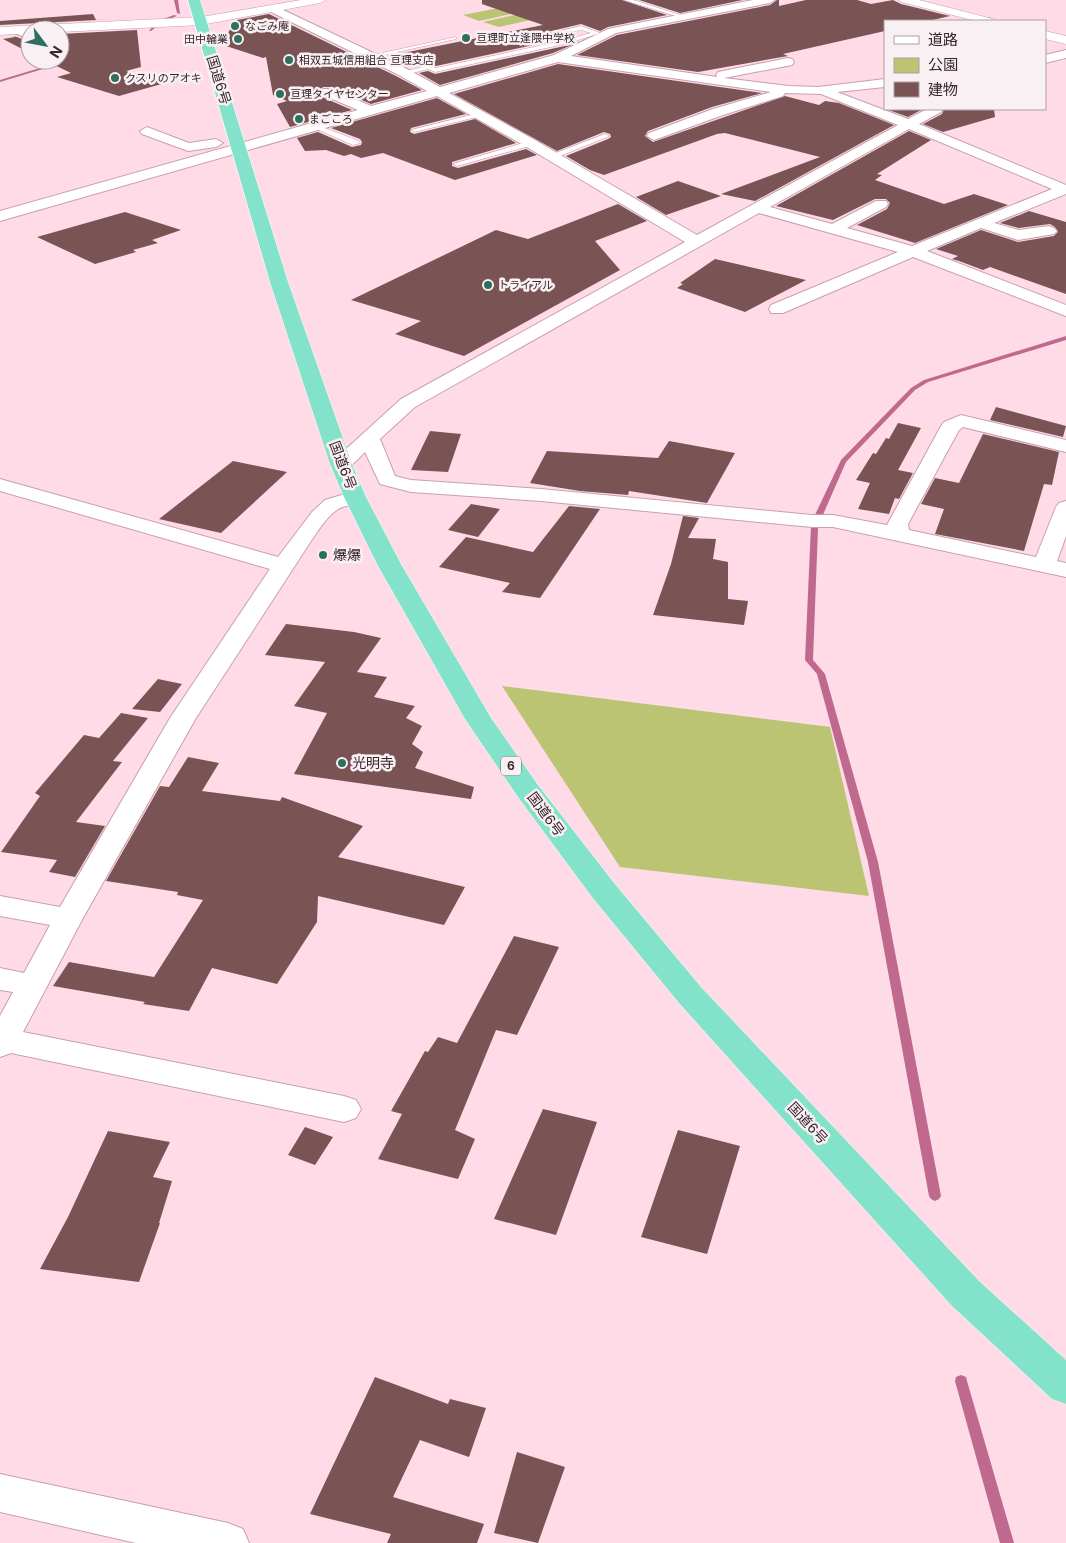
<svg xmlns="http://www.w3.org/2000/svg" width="1066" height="1543" viewBox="0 0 1066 1543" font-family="Inter,'Noto Sans JP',sans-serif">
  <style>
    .green { fill: #bac473 }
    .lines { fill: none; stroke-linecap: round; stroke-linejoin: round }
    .stream { fill: #be698d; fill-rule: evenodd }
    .building { fill: #7a5355 }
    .service-casing { stroke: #c99faf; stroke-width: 1 }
    .minor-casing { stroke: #c99faf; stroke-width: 2 }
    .tertiary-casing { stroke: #c99faf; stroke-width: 1 }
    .trunk-casing { stroke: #fff; stroke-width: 1 }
    .service { fill: #fff; fill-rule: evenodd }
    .minor { fill: #fff; fill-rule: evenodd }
    .tertiary { fill: #fff; fill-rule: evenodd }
    .trunk { fill: #82e2ca; fill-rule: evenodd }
    .poi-dot { fill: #2e6f5f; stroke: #f9f0f3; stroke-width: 2 }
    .labels { text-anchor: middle; stroke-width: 5; stroke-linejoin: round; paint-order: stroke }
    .far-poi-label { font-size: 11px; fill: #37262c; stroke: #f9f0f3; text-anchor: start }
    .shield { fill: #f9f0f3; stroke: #716368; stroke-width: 1 }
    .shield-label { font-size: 12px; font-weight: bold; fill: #37262c }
    .street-label { font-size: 14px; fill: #37262c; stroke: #f9f0f3 }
    .poi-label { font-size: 14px; fill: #37262c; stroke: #f9f0f3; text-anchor: start }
  </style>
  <rect width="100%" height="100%" fill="#fedbe7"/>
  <path class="green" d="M504,7L521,12L479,21L463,15Z
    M523,13L539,18L499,27L483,22Z
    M502,686L830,727L869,896L620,867Z"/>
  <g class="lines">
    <path class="stream" d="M174,0H178L180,14L177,13Z
      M174,15L177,16L158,23L155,22Z
      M152,27L155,28L151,31H149Z
      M63,61L66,62L0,82V80Z
      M1066,336V340L928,382L915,390L846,462L822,517L820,518H816L814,517L841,460L911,388L924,380Z
      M811,526H814L818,528L813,660L825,674L878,862L941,1196L939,1199L935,1201L931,1199L929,1196L868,862L817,674L805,660Z
      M961,1375L966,1377L967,1381L1014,1543H1000L955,1381L956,1377Z"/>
  </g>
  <path class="building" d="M482,0H622L667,15L608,27L600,31L581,24L526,37L524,39L529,43L552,39L556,40L436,66L403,53L543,25L482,4Z
    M639,0H743L680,13Z
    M777,0H779V6L806,0H857L871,4L893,0L901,4L950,16L928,21H885V31L783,54L788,56L698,72L577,55L617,35L770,5Z
    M93,14L96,20L136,18L0,25V21Z
    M269,14L396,76L422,90L371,104L332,87H323L319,91L322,97L352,110L290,127L277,104L287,101L273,95L266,57L263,58L220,44L237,20Z
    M137,30L141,67L126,71L165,83L119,96L57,77L71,73L44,60H60V34Z
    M14,36L30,42V53L3,39L15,37Z
    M574,44L553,53L440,85L419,73L428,71L435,74Z
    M558,64L762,93L712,107L648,131L645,136L653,142L785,96L819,105L825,101L839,103L894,125L755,201L721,194L820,157L725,133L717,134L604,175L590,170L566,156L608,139L611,137L610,134L604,132L557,151L454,94Z
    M437,98L466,114L411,128L410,132L414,134L475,119L516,143L452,162V166L458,168L526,149L537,155L455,180L383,153L361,158L351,154L344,156L326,150L305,151L297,138L318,132L352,147L361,145L362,142L360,139L331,128Z
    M886,109H923L908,117Z
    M944,109H994L995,117L943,132L923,124L942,114Z
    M909,131L931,140L877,174L882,175L875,180L944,204L974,194L1008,205L915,243L857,225L887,209L890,203L886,199H875L833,220L776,206Z
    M678,181L721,196L666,215L636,197Z
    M618,204L647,221L595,241L620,270L464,356L395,334L421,321L351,300L496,230L528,239Z
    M1029,211L1066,222V294L990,267L983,270L959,261L952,259L958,256L936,249L981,230L1018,242L1054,236L1058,232L1055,227L1050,224L1019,228L1000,223Z
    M125,212L181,230L152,240L158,243L133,250L136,252L95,264L37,237Z
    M715,259L806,280L745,312L677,288L683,284L680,283Z
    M996,407L1066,426L1063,437L990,420Z
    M898,423L921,428L898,470L913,473L899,499L895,498L889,514L858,509L870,483L856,480L873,453L876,454L886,438L889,439Z
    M430,431L461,434L448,472L411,470Z
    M983,434L1059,452L1052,485L1044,484L1024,551L935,534L944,509L921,504L935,478L959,483Z
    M669,441L735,453L707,503L629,491L628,495L580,491L530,483L547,451L658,458Z
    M233,461L287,472L221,533L159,519Z
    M471,504L500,509L478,537L448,530Z
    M569,506L600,509L540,598L502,592L510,583L439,567L466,537L533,552Z
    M683,516L699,518L688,538L716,539L713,559L728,562V599L748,601L744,625L653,615L671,564Z
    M286,624L354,632L381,638L357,672L387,677L374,697L415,706L406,718L422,726L412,744L423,752L415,768L474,787L471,799L294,774L327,713L294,706L325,662L265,655Z
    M158,679L182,684L160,712L132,709Z
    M121,713L148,718L113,761L122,762L76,822L105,826L75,877L49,872L57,860L1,852L40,796L35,793L84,735L99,738Z
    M188,757L219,763L202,791L280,801L282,797L363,826L338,857L465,887L444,925L318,896L317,922L277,984L212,968L189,1011L143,1004L145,1002L53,986L69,962L154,977L203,900L177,895L178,892L106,881L160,786L169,787Z
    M514,936L559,947L517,1035L496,1030L455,1130L475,1139L458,1179L378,1159L402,1114L391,1111L425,1051L428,1052L438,1037L457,1043Z
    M543,1109L597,1122L556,1235L494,1219Z
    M305,1127L333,1137L315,1165L288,1155Z
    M678,1130L740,1146L707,1254L641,1237Z
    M108,1131L170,1142L153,1177L172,1181L159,1223H160L139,1282L40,1269L68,1217Z
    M375,1377L448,1404L450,1399L486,1408L469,1457L420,1440L393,1497L484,1524L477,1543H387L391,1534L310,1514Z
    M517,1452L565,1467L538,1543L494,1533Z"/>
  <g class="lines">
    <defs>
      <path id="service" d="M624,0H633L684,16L679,17Z
        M581,26L600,33L569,43L435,72L428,69L405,75L402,73L403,72L423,67L390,54L371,58L368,56L456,37V39L397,52L436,68L562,41L552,37L529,41L526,39ZM581,30L591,33L569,39L557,35Z
        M479,113L482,115L481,116L414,132L411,130Z
        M314,124L359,141L360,143L353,145L312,127L311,126Z
        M605,134L609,136L607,137L555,158L548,156Z
        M530,141H533V145L457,166L453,164Z"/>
      <path id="minor" d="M753,0H775L770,3L616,33L571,56L717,77L716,75L718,72L788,58L792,59L794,62L792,65L724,78L789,86L818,87L885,79V87L837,92L908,119L927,109H942L941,112L919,124L1066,185V194L994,223L1019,230L1049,226L1054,228L1057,231L1054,234L1018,240L981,228L927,251L1066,305V316L913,257L783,313H771L769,309L771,305L898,252L759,213L415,407L380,439L395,476L411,480L541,489L812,515H833L887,525L941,426L944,422L961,415L1066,440V452L963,427L959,430L908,524L909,530L1036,557L1056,507L1059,503L1066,501V536L1057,561L1066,563V577L833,527H812L541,501L411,492L380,484L365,452C355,462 348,472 334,468L331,464L334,460L401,399L685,242L525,146L437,96L0,221V211L358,110L323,95L321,92L323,89H331L371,106L427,91L397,74L269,11L268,9L269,7H277L405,68L440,87L554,55L608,29ZM558,62L771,92L713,109L649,133L647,136L654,140L723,115L783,96L785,93L821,94L898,125L697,235L535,140L449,93ZM909,129L1052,189L912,246L847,228L886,207L888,204L886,201H876L832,224L770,207Z
        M989,18L995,21H982L984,19Z
        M17,27L30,32V40L13,32L11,30Z
        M1066,50V58L1045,63V55Z
        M147,127L189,143L216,139L223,143L216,147L188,151L142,134L140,131Z
        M0,479L278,557L312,512L325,500L355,491L362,493L365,497C360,505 349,504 340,508C328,514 319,530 311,541L196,718L83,918L23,1032L344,1096L356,1100L361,1109L356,1118L344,1122L11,1053L0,1057V1016L13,992L0,990V968L24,973L50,925L0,916V896L60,907L170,718L270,569L0,491Z
        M0,1474L228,1523L243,1529L249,1543H136L0,1512Z"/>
      <path id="tertiary" d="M301,0H326L320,3L201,25L60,32V30H30V33L0,35V27L201,17Z
        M899,0H919L993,19L995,21H976L901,2Z
        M1045,31L1066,36V44L1045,39Z"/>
      <path id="trunk" d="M188,0H200L288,282L352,464L366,497L401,564L491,718L538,785L614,883L701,987L979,1281L1066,1360V1404L1052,1399L951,1305L679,1003L592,897L518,797L465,719L377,564L344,497L330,464L270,282Z"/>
    </defs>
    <use href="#service" class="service-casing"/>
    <use href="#minor" class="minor-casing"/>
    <use href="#tertiary" class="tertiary-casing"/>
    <use href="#trunk" class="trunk-casing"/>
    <use href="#service" class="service"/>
    <use href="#minor" class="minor"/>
    <use href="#tertiary" class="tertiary"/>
    <use href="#trunk" class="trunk"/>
  </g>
  <g class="poi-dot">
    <circle cx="235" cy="26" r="5"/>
    <circle cx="466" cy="38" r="5"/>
    <circle cx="238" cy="39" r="5"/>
    <circle cx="289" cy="60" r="5"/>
    <circle cx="115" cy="78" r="5"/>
    <circle cx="280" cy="94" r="5"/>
    <circle cx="299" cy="119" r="5"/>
    <circle cx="488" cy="285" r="5"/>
    <circle cx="323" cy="555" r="5"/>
    <circle cx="342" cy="763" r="5"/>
  </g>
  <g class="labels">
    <g class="far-poi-label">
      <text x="245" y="30">なごみ庵</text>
      <text x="476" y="42">亘理町立逢隈中学校</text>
      <text x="228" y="43" text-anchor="end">田中輪業</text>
      <text x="299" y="64">相双五城信用組合 亘理支店</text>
      <text x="125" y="82">クスリのアオキ</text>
      <text x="290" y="98">亘理タイヤセンター</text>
      <text x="309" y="123">まごころ</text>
      <text x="498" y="289">トライアル</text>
    </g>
    <rect class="shield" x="501" y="756.5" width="20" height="19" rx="4"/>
    <g class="shield-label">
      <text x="511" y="770">6</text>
    </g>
    <g class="street-label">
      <text transform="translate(219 80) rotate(73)" y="5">国道6号</text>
      <text transform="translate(343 465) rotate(69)" y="5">国道6号</text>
      <text transform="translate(546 814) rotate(53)" y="5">国道6号</text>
      <text transform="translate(808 1123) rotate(47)" y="5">国道6号</text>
    </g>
    <g class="poi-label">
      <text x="333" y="560">爆爆</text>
      <text x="352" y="768">光明寺</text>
    </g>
  </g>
  <rect x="884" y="20" width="162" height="90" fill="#f9f0f3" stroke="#ab9fa3"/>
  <rect x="894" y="36" width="25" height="8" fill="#ffffff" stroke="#ab9fa3"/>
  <text x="928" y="45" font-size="15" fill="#37262c">道路</text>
  <rect x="894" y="58" width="25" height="15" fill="#bac473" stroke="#ab9fa3"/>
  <text x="928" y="70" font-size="15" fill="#37262c">公園</text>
  <rect x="894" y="82" width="25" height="15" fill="#7a5355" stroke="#ab9fa3"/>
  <text x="928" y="95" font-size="15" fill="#37262c">建物</text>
  <g transform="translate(45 45) rotate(122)"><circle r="24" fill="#f9f0f3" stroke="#ab9fa3"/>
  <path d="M0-4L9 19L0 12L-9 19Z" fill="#2e6f5f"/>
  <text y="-8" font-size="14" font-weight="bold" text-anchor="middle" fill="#37262c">N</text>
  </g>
</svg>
